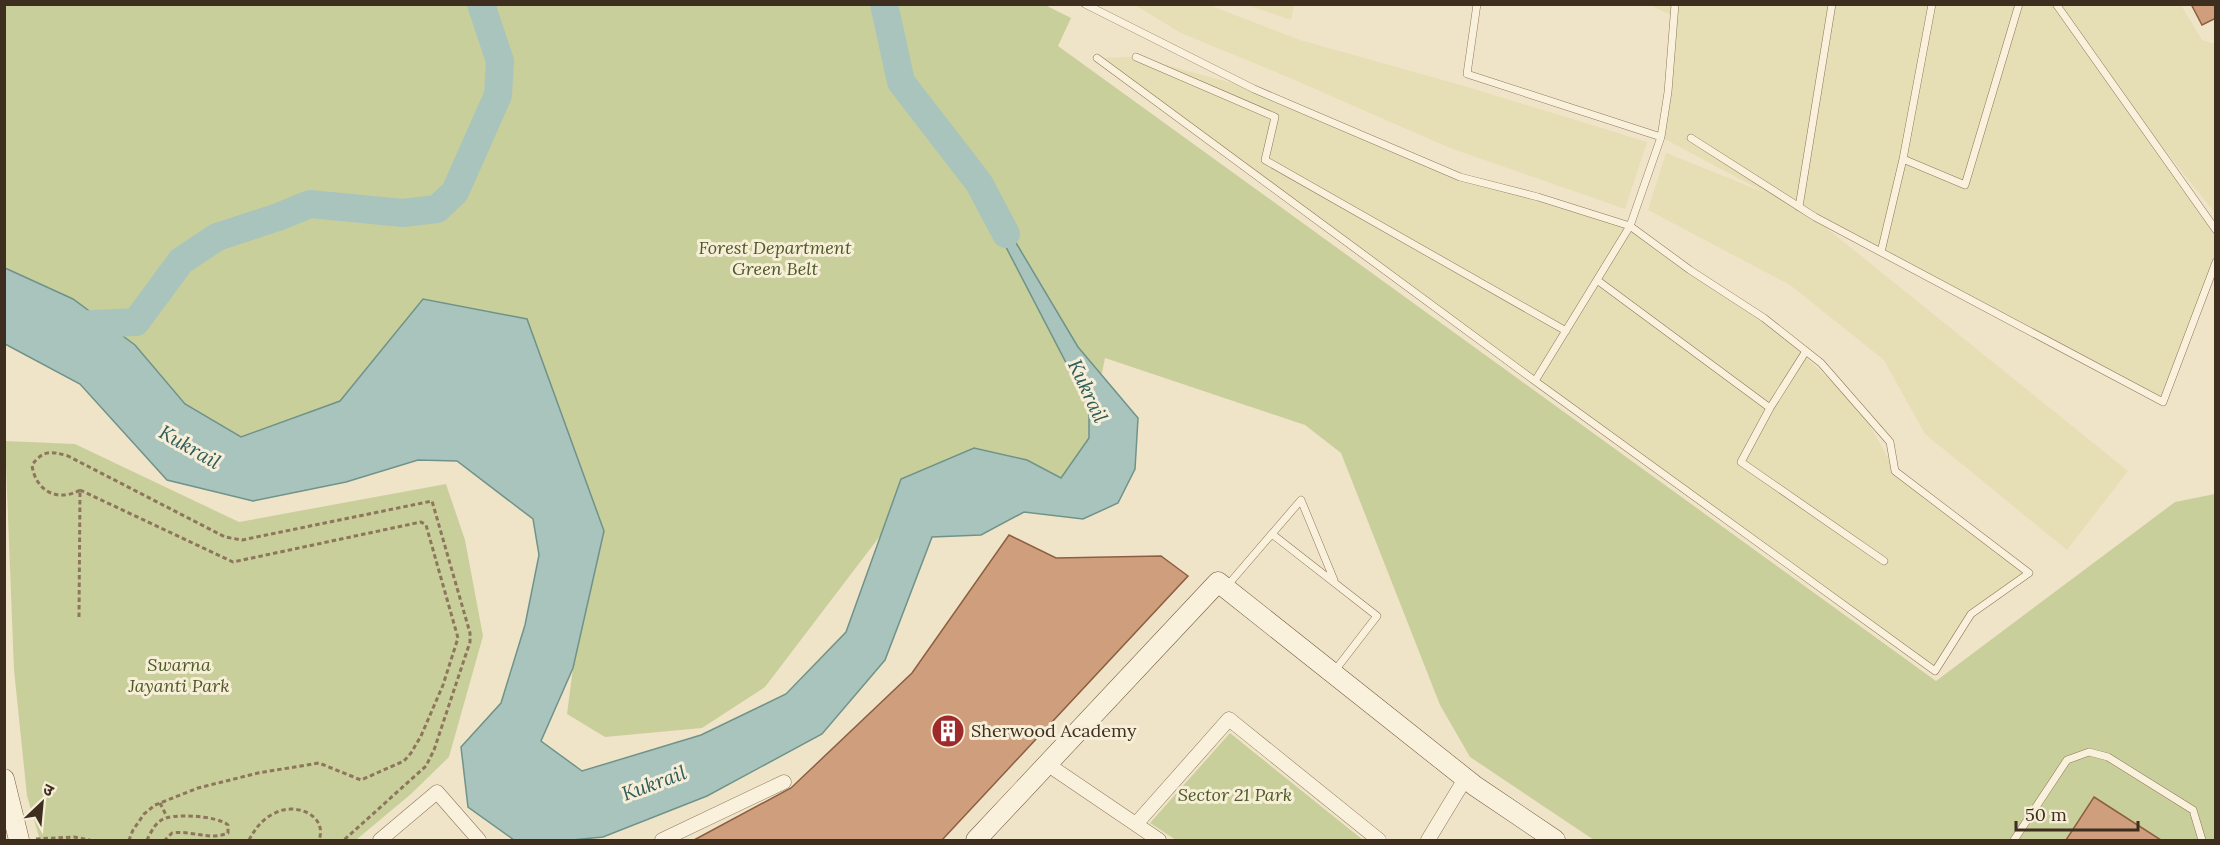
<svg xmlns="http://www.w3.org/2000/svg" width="2220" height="845" viewBox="0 0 2220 845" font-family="Lora,'Noto Sans Devanagari',serif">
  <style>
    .farmland { fill: #e6deb5 }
    .green { fill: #c9cf9b }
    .water { fill: #a9c4bc; stroke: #6f938a; stroke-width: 1.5 }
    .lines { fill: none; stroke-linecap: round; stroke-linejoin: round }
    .river { stroke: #a9c4bc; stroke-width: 28 }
    .building { fill: #cf9f7d; stroke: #8d5f41; stroke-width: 1.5 }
    .lane-casing { stroke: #8d765c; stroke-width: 8 }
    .street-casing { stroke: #8d765c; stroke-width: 15 }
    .secondary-casing { stroke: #6f573f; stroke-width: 21 }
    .path { stroke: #8d765c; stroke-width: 3; stroke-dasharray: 4.5 3; stroke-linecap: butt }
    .lane { stroke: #faf1dc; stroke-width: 7 }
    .street { stroke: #faf1dc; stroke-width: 14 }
    .secondary { stroke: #faf1dc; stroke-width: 20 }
    .labels { text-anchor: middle; stroke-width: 6; stroke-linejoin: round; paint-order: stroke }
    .park-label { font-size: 18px; font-style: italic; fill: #4d5a26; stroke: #f7eed8 }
    .poi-label { font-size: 18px; fill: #3d2e20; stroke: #f7eed8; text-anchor: start }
    .water-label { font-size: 20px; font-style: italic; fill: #2f5d5a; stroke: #f7eed8 }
  </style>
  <rect width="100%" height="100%" fill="#f0e4c8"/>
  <path class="farmland" d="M1135,5H1209L1300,40L1471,88L1647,142L1625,209L1450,148L1290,78L1181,33Z
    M1247,5L1294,4V5L1291,20Z
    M1650,5H2181L2202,40L2215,44V213L2127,103L2215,230V262L2163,402L1814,218L2128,471L2067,550L1925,434L1884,360L1790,285L1648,210L1666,153L1766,193L1661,137L1672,16Z
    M1136,57L1254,89L1460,177L1630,226L1764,318L1861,409L1895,471L2029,573L1973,615L1935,671L1097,58Z"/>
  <path class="green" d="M5,5H1045L1071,18L1058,46L1936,681L2175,502L2215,494V840H1594L1470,757L1440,705L1341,453L1305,425L1105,358L1089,438L1061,478L1027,460L901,479L880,536L765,687L702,728L605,737L567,714L573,668L604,531L423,299L340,401L241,437L185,404L135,345L73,299L5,268Z
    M5,441L75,444L239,522L446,484L465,540L483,636L449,757L411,794L356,840H40L27,796L14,670Z
    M1230,733L1363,840H1176L1150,823Z"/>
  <path class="water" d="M988,202L1003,221L1078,347L1138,418L1135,469L1118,503L1083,519L1024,512L981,535L932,537L885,660L822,734L707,796L603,837L572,840H514L468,807L461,747L501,703L525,625L539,555L533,519L457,461L418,460L346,482L253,501L167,480L80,384L5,344V268L73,299L135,345L185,404L241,437L340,401L423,299L527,319L604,531L573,668L541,741L582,771L701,735L786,694L846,632L901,479L974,448L1027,460L1061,478L1089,438V407L994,224Z"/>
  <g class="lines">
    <path class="river" d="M884,4L901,82L979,183L1006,234
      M66,323L73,325L136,322L181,261L217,237L278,217L310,204L403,213L437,209L455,192L498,95L500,61L481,4"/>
  </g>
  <path class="building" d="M2191,4H2216V18L2202,25Z
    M1009,535L1056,558L1161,556L1188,576L942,840H694L791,788L912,673Z
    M2094,797L2161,840H2066Z"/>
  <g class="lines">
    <defs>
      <path id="lane" d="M1085,4L1254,89L1460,177L1538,197L1630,226L1690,270L1764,318L1821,363L1890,442L1895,471L2029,573L1971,614L1935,671L1535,381L1097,58
        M1477,4L1467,74L1661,137
        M2056,4L2216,230
        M1136,57L1275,117L1265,160L1566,331
        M1691,138L1815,217L2163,402L2216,262
        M1903,159L1932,4
        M1799,207L1832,4
        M1881,252L1903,159L1965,185L2019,4
        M1597,280L1770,408L1806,351
        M1535,381L1630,226L1661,137L1668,92L1675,4
        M1770,408L1741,462L1884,561
        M1272,534L1377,616L1333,673
        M1227,586L1301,500L1334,580
        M2014,840L2067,760L2089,752L2108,757L2193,810L2202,840"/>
      <path id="street" d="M1047,764L1159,840
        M1136,824L1229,719L1379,840
        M380,840L437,792L479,840
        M662,840L784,782
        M1428,840L1465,779"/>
      <path id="secondary" d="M4,779L19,840
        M976,840L1218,582L1475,786L1555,840"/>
    </defs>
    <use href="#lane" class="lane-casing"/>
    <use href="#street" class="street-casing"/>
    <use href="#secondary" class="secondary-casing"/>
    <path class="path" d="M80,490L233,562L421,522L426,525L458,638L443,685L421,736L411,753L404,761L361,780L319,763L258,773L198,788L155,805L144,814L133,830L129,840
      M80,490C57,503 35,490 32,465C43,450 51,451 68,456L225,537L242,540L432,501L470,633V642L434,750L426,766L344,840
      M79,617L80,490
      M160,803L167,817
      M36,839L74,837L90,840
      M147,840C150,834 154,825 160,821C170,812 219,816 228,825V833C209,841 191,830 172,833L165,840
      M249,840C255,829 262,819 275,813C295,802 328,815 319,840"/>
    <use href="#lane" class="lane"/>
    <use href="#street" class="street"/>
    <use href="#secondary" class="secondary"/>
  </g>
  <defs>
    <symbol id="building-disc" viewBox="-11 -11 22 22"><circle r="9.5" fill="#9e2a2b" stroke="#f7eed8"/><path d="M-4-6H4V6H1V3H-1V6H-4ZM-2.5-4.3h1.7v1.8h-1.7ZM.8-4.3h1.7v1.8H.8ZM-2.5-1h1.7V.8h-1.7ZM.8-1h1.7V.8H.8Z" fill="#fff"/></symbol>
  </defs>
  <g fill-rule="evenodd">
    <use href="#building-disc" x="929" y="712" width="38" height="38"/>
  </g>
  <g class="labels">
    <g class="park-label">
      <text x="775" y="254">Forest Department<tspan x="775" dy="21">Green Belt</tspan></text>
      <text x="179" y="671">Swarna<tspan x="179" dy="21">Jayanti Park</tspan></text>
      <text x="1235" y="801">Sector 21 Park</text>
    </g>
    <g class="poi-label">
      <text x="971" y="737">Sherwood Academy</text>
    </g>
    <g class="water-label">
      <text transform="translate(1088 391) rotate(65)" y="7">Kukrail</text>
      <text transform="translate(190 447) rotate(30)" y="7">Kukrail</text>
      <text transform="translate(654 783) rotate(-20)" y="7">Kukrail</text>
    </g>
  </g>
  <rect width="2220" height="845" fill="none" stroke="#3d2e20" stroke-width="12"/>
  <g transform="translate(42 803) rotate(26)" stroke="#f7eed8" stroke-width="4.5" paint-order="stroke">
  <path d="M0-4.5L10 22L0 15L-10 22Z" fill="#3d2e20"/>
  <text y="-9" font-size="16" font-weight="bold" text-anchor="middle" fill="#3d2e20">उ</text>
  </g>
  <path d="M2016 821v9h122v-9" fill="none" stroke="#3d2e20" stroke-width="3"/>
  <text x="2025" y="821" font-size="18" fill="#3d2e20" stroke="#f7eed8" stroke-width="4.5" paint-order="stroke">50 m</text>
</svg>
